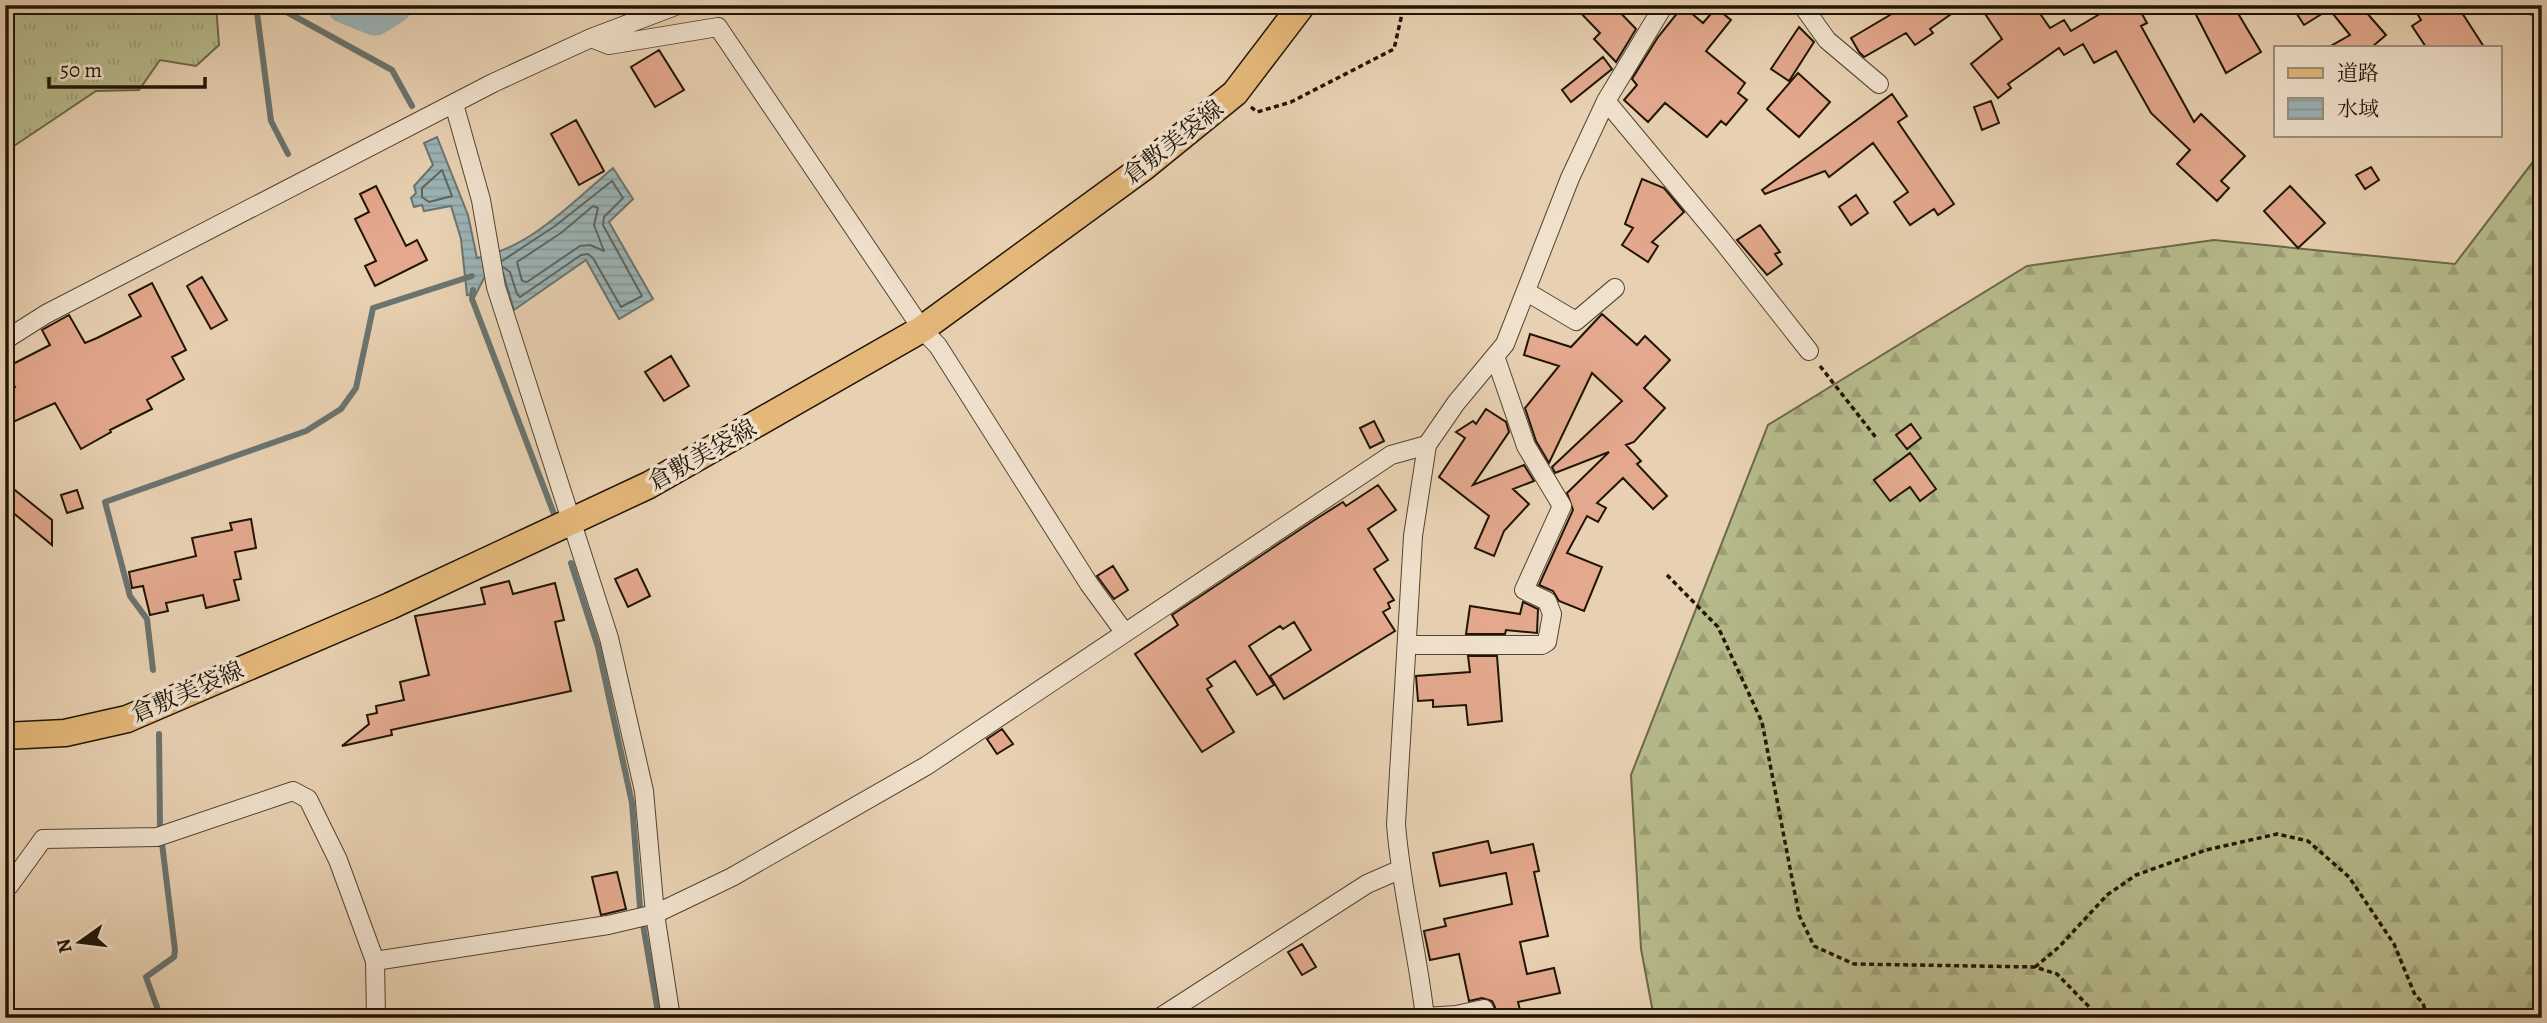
<svg xmlns="http://www.w3.org/2000/svg" width="2547" height="1023" viewBox="0 0 2547 1023" font-family="Alegreya,'Noto Serif JP',serif">
  <style>
    .grass { fill: url(#grass-tufts); stroke: #6c6849; stroke-width: 2 }
    .forest { fill: url(#forest-firs); stroke: #6c6849; stroke-width: 2 }
    .water { fill: url(#water-rules); stroke: #6a7470; stroke-width: 2 }
    .lines { fill: none; stroke-linecap: round; stroke-linejoin: round }
    .shore { stroke: #5e645e; stroke-width: 2 }
    .stream { stroke: #6a7470; stroke-width: 6 }
    .river { stroke: #9bb4b7; stroke-width: 37 }
    .building { fill: #e3a88d; stroke: #201506; stroke-width: 2 }
    .minor-casing { stroke: #524431; stroke-width: 20 }
    .primary-casing { stroke: #201506; stroke-width: 29 }
    .path { stroke: #201506; stroke-width: 3.5; stroke-dasharray: 5 3.5; stroke-linecap: butt }
    .minor { stroke: #f0e1cd; stroke-width: 18 }
    .primary { stroke: #e4b879; stroke-width: 26 }
    .labels { text-anchor: middle; stroke-width: 7; stroke-linejoin: round; paint-order: stroke }
    .street-label { font-size: 24px; fill: #201506; stroke: #f0e1cd }
  </style>
  <defs>
    <pattern id="grass-tufts" width="24" height="20" patternUnits="userSpaceOnUse" patternTransform="scale(1.75)"><rect width="24" height="20" fill="#b7bb8c"/><path d="M3 7l-1-3M5 7V3M7 7l1-3M15 17l-1-3M17 17v-4M19 17l1-3" fill="none" stroke="#9da077"/></pattern>
    <pattern id="forest-firs" width="22" height="20" patternUnits="userSpaceOnUse" patternTransform="scale(1.75)"><rect width="22" height="20" fill="#b7bb8c"/><path d="M5 1l3.5 6h-7zM16 11l3.5 6h-7z" fill="#9da077"/></pattern>
    <pattern id="water-rules" width="6" height="5" patternUnits="userSpaceOnUse" patternTransform="scale(1.75)"><rect width="6" height="5" fill="#9bb4b7"/><path d="M0 2.5h6" fill="none" stroke="#859a9c"/></pattern>
  </defs>
  <rect width="100%" height="100%" fill="#e8d1b2"/>
  <filter id="stains"><feTurbulence type="fractalNoise" baseFrequency=".00286" numOctaves="4"/><feColorMatrix values="0 0 0 0 .2 0 0 0 0 .09 0 0 0 0 .02 0 0 0 .5 -.17"/></filter>
  <radialGradient id="worn" r=".72"><stop offset=".6" stop-color="#630" stop-opacity="0"/><stop offset="1" stop-color="#630" stop-opacity=".3"/></radialGradient>
  <path class="grass" d="M5,5H216L219,45L196,66L160,60L139,90L96,91L5,152Z"/>
  <path class="forest" d="M2542,150V1018H1654L1641,949L1631,775L1768,425L2027,266L2214,240L2455,264Z"/>
  <path class="water" d="M437,137L468,215L477,258C530,248 573,202 613,168L633,199L609,222L653,299L619,319L586,260L514,310L503,273L484,278L475,296L467,295L461,239L451,206L424,211L422,205L414,207L411,198L416,193L414,186L433,165L424,143Z"/>
  <g class="lines">
    <path class="shore" d="M442,170L452,196L429,202L422,197V188Z
      M593,206L598,208L594,225L604,251L590,245L580,246L527,282L522,281L517,262L561,233Z
      M502,261L555,226L612,181L623,198L604,217L603,225L642,296L621,307L593,258L588,254L581,255L520,297L517,294L510,272L503,267"/>
    <path class="stream" d="M256,5L271,121L288,154
      M274,5L392,70L412,106
      M473,290L472,299L554,514
      M571,563L598,647L632,803L640,907L659,1018
      M153,670L147,619L130,596L105,502L306,431L341,409L356,388L373,308L472,276
      M159,734L160,827L175,950L174,957L146,977L161,1018"/>
    <path class="river" d="M345,5L375,17L394,5"/>
  </g>
  <path class="building" d="M1573,5H1613L1636,29L1616,62L1594,39L1600,33Z
    M1907,5H1964L1930,29L1933,33L1915,45L1906,33L1864,57L1859,52L1851,38Z
    M1979,5H2034L2050,28L2064,20L2071,31L2115,5H2137L2147,23L2141,26L2194,122L2201,114L2245,156L2221,181L2229,188L2217,201L2177,164L2190,150L2151,113L2116,51L2094,63L2083,44L2064,55L2059,48L2008,84L2011,88L1998,98L1971,64L2002,39Z
    M2191,5H2233L2261,52L2226,73Z
    M2291,5H2336L2304,25Z
    M2344,5H2360L2386,35L2372,47H2329L2350,35L2333,14Z
    M2412,5H2457L2484,47H2426L2412,26L2421,20Z
    M1683,6L1703,23L1716,8L1731,20L1706,51L1745,83L1738,93L1747,100L1726,125L1721,121L1707,137L1665,103L1648,122L1624,100L1637,85L1632,79L1658,37Z
    M1799,27L1814,42L1789,81L1771,69Z
    M659,50L684,90L655,107L631,67Z
    M1603,57L1612,69L1571,102L1562,90Z
    M1798,73L1830,102L1799,137L1767,109Z
    M1892,94L1907,116L1898,122L1954,204L1938,215L1934,209L1910,225L1894,202L1908,192L1873,143L1829,177L1825,171L1765,194L1762,190Z
    M1991,101L1999,123L1982,130L1974,107Z
    M576,120L604,171L579,185L551,134Z
    M2371,167L2379,180L2365,189L2356,175Z
    M1642,179L1664,188L1684,212L1652,242L1658,246L1648,262L1622,245L1633,228L1625,224Z
    M376,186L406,246L417,240L427,260L375,286L365,266L376,261L355,219L369,212L360,194Z
    M2290,186L2325,223L2298,248L2264,211Z
    M1856,195L1868,213L1851,225L1839,207Z
    M1760,225L1780,252L1775,254L1782,264L1767,275L1737,240Z
    M202,277L227,320L211,329L187,286Z
    M152,283L186,350L172,357L184,379L147,400L152,409L110,430L111,432L81,449L55,403L13,422L5,405V392L15,387L5,368L50,345L42,330L69,315L85,343L97,338L141,316L129,295Z
    M1602,314L1637,345L1645,336L1670,360L1644,388L1665,408L1634,442L1626,445L1641,461L1637,464L1667,496L1653,509L1623,478L1597,503L1606,508L1598,522L1587,516L1567,553L1602,567L1584,611L1559,601L1553,591L1539,585L1573,510L1567,493L1609,452L1555,473L1552,467L1622,401L1592,373L1549,463L1536,441L1525,408L1559,366L1524,355L1530,334L1571,347Z
    M671,356L689,386L664,401L645,372Z
    M1486,409L1506,422L1509,432L1473,485L1524,465L1534,481L1513,489L1529,504L1504,531L1494,556L1475,548L1489,516L1439,477L1465,438L1456,432L1473,421L1476,424Z
    M1374,421L1384,441L1370,448L1360,428Z
    M1911,424L1921,438L1907,449L1896,435Z
    M1910,453L1936,489L1920,501L1910,487L1890,501L1874,480Z
    M5,482L52,520V545L5,506Z
    M1378,485L1396,510L1368,529L1388,560L1374,569L1394,600L1388,603L1390,608L1383,612L1395,631L1284,699L1270,676L1311,650L1294,622L1283,629L1280,626L1249,646L1274,685L1257,695L1235,661L1207,679L1212,686L1207,689L1234,732L1202,752L1135,654L1178,625L1172,615L1316,519L1343,502L1346,506Z
    M77,490L83,508L67,513L61,495Z
    M251,519L256,548L235,552L241,579L234,580L239,600L206,608L203,595L166,603L168,611L150,615L143,586L132,588L129,572L196,556L192,538L232,530L230,523Z
    M1113,566L1128,590L1114,599L1097,576Z
    M637,569L650,596L628,607L615,579Z
    M509,581L513,594L555,583L564,620L555,622L571,691L391,730L392,735L342,746L369,724L367,715L377,713L376,706L404,700L400,682L429,675L415,616L485,604L481,588Z
    M1523,602L1538,609L1537,633L1506,630L1505,634H1466L1470,606L1520,614Z
    M1468,656H1497L1502,721L1468,725L1466,705L1433,707V700L1418,701L1416,676L1470,672Z
    M1002,729L1013,744L997,754L987,739Z
    M1488,841L1491,853L1533,844L1539,871L1534,872L1548,936L1520,942L1527,974L1554,968L1560,993L1518,1002L1522,1018H1491L1495,1007L1492,1001L1482,998L1469,1001L1459,954L1430,960L1424,931L1446,926L1444,919L1512,904L1506,873L1440,886L1433,853Z
    M617,872L626,909L601,915L592,877Z
    M1302,944L1316,967L1302,975L1288,952Z"/>
  <g class="lines">
    <defs>
      <path id="minor" d="M1802,5L1827,40L1879,84
        M2532,5L2537,8
        M591,38L609,45L718,27L922,329L938,346L1089,584L1125,633
        M1606,101L1720,238L1809,351
        M454,104L481,200L496,287L609,638L644,791L655,914L671,1018
        M1527,292L1576,321L1615,288
        M5,340L46,314L493,83L591,38L678,5
        M1409,645H1542L1547,642L1552,614L1547,601L1524,590L1562,506L1526,446L1496,359
        M5,887L9,886L43,839L157,837L293,791L308,799L338,860L375,961L376,1018
        M375,961L608,925L655,914L732,877L926,766L1391,455L1427,445
        M1425,1017L1456,1015L1484,1009
        M1159,1018L1367,884L1399,870
        M1425,1018C1418,953 1401,890 1396,824L1413,536L1427,445L1456,403L1505,344L1570,178L1606,101L1664,5"/>
      <path id="primary" d="M5,736L65,733L127,719L390,606L649,485L922,329L1144,167L1235,93L1302,5"/>
    </defs>
    <use href="#minor" class="minor-casing"/>
    <use href="#primary" class="primary-casing"/>
    <path class="path" d="M1251,107L1257,112L1291,102L1394,49L1404,5
      M1820,366L1877,439
      M1667,575L1718,627L1762,722L1799,915L1814,946L1854,964L2035,967L2057,974L2100,1018
      M2035,967L2059,947L2107,895L2136,875L2206,850L2277,834L2308,841L2349,877L2394,944L2415,995L2423,1003L2427,1018"/>
    <use href="#minor" class="minor"/>
    <use href="#primary" class="primary"/>
  </g>
  <g class="labels">
    <g class="street-label">
      <text transform="translate(1173 142) rotate(-38)" y="8">倉敷美袋線</text>
      <text transform="translate(702 455) rotate(-29)" y="8">倉敷美袋線</text>
      <text transform="translate(187 692) rotate(-23)" y="8">倉敷美袋線</text>
    </g>
  </g>
  <rect width="2547" height="1023" fill="none" stroke="#e8d1b2" stroke-width="28"/>
  <rect x="7" y="7" width="2533" height="1009" fill="none" stroke="#201506" stroke-width="3.5"/>
  <rect x="14" y="14" width="2519" height="995" fill="none" stroke="#201506" stroke-width="2"/>
  <rect x="2274" y="46" width="228" height="91" fill="#f0e1cd" stroke="#9d8f7d" stroke-width="2"/>
  <rect x="2288" y="68" width="35" height="10" fill="#e4b879" stroke="#9d8f7d" stroke-width="2"/>
  <text x="2337" y="80" font-size="21" fill="#201506">道路</text>
  <rect x="2288" y="98" width="35" height="21" fill="url(#water-rules)" stroke="#9d8f7d" stroke-width="2"/>
  <text x="2337" y="116" font-size="21" fill="#201506">水域</text>
  <g transform="translate(80 942) rotate(256)" stroke="#f0e1cd" stroke-width="5" paint-order="stroke">
  <path d="M0-5L12 26L0 18L-12 26Z" fill="#201506"/>
  <text y="-10" font-size="19" font-weight="bold" text-anchor="middle" fill="#201506">N</text>
  </g>
  <path d="M49 77v10h156v-10" fill="none" stroke="#201506" stroke-width="3.5"/>
  <text x="60" y="77" font-size="21" fill="#201506" stroke="#f0e1cd" stroke-width="5" paint-order="stroke">50 m</text>
  <rect width="100%" height="100%" filter="url(#stains)"/>
  <rect width="100%" height="100%" fill="url(#worn)"/>
</svg>
